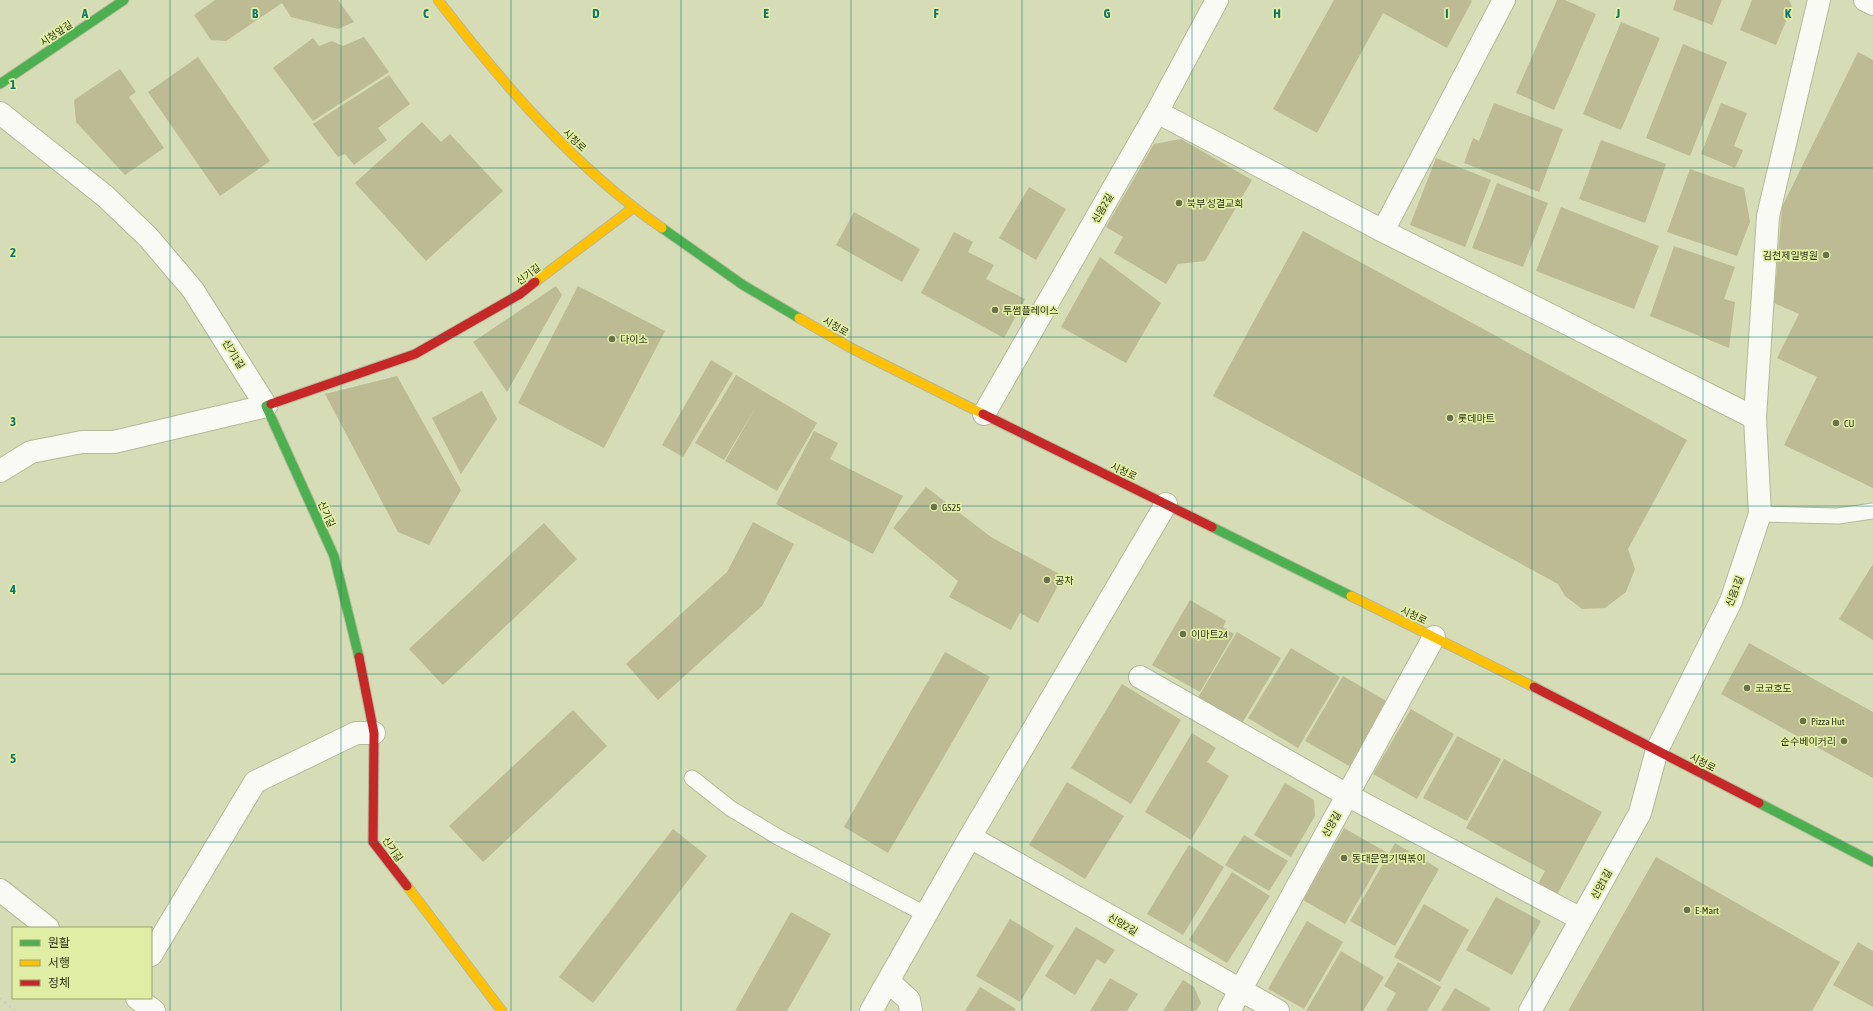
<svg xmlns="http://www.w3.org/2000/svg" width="1873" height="1011" viewBox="0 0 1873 1011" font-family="'Asap Condensed','Noto Sans KR',sans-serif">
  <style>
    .building { fill: #bdbb93 }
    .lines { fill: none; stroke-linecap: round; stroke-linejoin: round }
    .lane-casing { stroke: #b4b99a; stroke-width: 17 }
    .street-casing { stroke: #b4b99a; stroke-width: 24 }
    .fast-casing { stroke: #b4b99a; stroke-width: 11 }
    .slow-casing { stroke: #b4b99a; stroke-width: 11 }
    .jam-casing { stroke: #b4b99a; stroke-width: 11 }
    .lane { stroke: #f9faf4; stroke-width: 15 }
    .street { stroke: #f9faf4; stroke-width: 22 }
    .fast { stroke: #4caf50; stroke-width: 9 }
    .slow { stroke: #ffc107; stroke-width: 9 }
    .jam { stroke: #c62828; stroke-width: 9 }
    .rail { stroke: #ced0c4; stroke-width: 3; stroke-dasharray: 2 4; stroke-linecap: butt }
    .grid { fill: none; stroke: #0f766e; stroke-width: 1; stroke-opacity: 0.55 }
    .poi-dot { fill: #6a6f4e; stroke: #e0eda4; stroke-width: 1.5 }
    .labels { text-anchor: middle; stroke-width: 3.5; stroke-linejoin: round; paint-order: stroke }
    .street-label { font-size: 10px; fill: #303417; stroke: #e0eda4 }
    .poi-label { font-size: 10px; fill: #303417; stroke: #e0eda4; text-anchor: start }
    .grid-label { font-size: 13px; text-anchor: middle; font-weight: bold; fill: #0f766e; stroke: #e0eda4; stroke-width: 3.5; stroke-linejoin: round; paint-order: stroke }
  </style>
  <rect width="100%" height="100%" fill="#d6dcb5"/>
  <path class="building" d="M215,0H338L354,22L338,29L291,17L282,3L226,41L211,40L194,15Z
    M1334,0H1471L1472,1L1447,48L1383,13L1317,133L1273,109Z
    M1557,0H1565L1596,14L1554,110L1516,93Z
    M1676,0H1722L1712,25L1673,10Z
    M1752,0H1789L1792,7L1776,45L1740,30Z
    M1621,22L1660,38L1621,130L1583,114Z
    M364,37L389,72L313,121L273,68L313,38L319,46L332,41L343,46Z
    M1683,44L1727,62L1690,156L1646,138Z
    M1858,52L1873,60V488L1784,445L1817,377L1777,358L1799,314L1774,303L1782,207Z
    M198,57L270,161L220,196L148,92Z
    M120,69L136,92L129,97L164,148L125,175L76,122L74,100Z
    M389,75L410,104L378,128L387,140L354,165L345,154L338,157L313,124Z
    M1494,103L1563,129L1539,192L1464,163L1473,138L1479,141Z
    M1721,103L1747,113L1734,146L1743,150L1735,168L1701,154Z
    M422,122L441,142L450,134L503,191L426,261L355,183Z
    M1181,139L1252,180L1205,261L1178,264L1166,284L1114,253L1123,237L1106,227L1154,144Z
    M1601,140L1666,164L1645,223L1579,199Z
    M1436,158L1491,180L1465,247L1410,225Z
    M1690,169L1744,188L1750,222L1737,256L1667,232Z
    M1497,183L1548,203L1523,267L1472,248Z
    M1029,187L1066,209L1036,260L999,238Z
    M1561,207L1659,246L1634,309L1536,271Z
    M854,212L920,249L902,282L836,245Z
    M1303,231L1687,440L1628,549L1635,569L1626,592L1605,608L1582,609L1565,596L1558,584L1213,396Z
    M954,232L973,242L968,252L994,265L986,279L1025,299L1004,338L921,293Z
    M1674,246L1735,267L1724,299L1735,302L1729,348L1650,316Z
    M1100,257L1161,303L1126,363L1061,327Z
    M556,286L562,295L507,392L473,342Z
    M578,286L665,331L604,448L518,403Z
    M711,360L733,373L683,457L662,445Z
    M736,375L817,423L777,491L725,461L757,405L724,460L695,443Z
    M397,376L461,490L429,545L398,532L325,394Z
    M482,391L497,419L461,474L432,418Z
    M814,431L838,443L830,459L903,496L873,554L776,504Z
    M926,487L991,537L1063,576L1038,623L1020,613L1011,630L949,597L958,581L893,528Z
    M753,522L794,544L762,606L658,700L626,664L727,572Z
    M544,523L577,559L443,685L409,649Z
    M1873,564V640L1839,619Z
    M1190,600L1226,621L1223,627L1234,634L1200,692L1152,665Z
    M1237,632L1281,658L1241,725L1197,699Z
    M1749,643L1873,712V778L1721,694Z
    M1291,648L1340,677L1298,748L1248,718Z
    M945,652L990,677L888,853L844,827Z
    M1343,676L1388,702L1351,767L1305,741Z
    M1122,684L1181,720L1131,804L1071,768Z
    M1411,709L1454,734L1417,799L1373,774Z
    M573,710L607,746L483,862L449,826Z
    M1192,733L1216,748L1207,762L1229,776L1191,840L1145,812Z
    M1457,736L1501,759L1467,821L1423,798Z
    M1504,759L1602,812L1553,902L1534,892L1545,871L1466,828Z
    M1067,782L1124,816L1085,879L1029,845Z
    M1285,783L1314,800L1315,816L1291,857L1254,835Z
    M1344,828L1386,852L1345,924L1303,900Z
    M673,829L707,856L593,1003L559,977Z
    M1244,835L1288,861L1269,891L1225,865Z
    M1395,843L1439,869L1395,946L1350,921Z
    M1189,845L1224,867L1183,935L1147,914Z
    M1656,857L1840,962L1812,1011H1568Z
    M1232,872L1270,896L1227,963L1189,940Z
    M1496,897L1541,921L1512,975L1466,950Z
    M1424,904L1469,930L1440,982L1394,957Z
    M791,912L831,934L787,1011H735Z
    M1010,919L1054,946L1020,1002L976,976Z
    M1307,921L1343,942L1304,1009L1268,989Z
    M1076,927L1115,950L1105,964L1097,959L1075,995L1045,976Z
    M1858,942L1873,951V1007L1833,985Z
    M1341,951L1384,977L1363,1011H1306Z
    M1398,962L1441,987L1427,1011H1386L1396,993L1384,986Z
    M1110,978L1138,994L1127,1011H1090Z
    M1183,980L1194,987L1201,1003L1196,1011H1163Z
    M980,987L1016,1009L1014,1011H965Z
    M1455,988L1491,1009L1489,1011H1441Z"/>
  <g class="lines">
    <defs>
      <path id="lane" d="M1760,514L1838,516L1873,511
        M692,778L730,808L778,837L925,914"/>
      <path id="street" d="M1865,0L1873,4
        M1157,112L1383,231L1755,418
        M0,113L105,196L148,237L193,290L266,406L114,442H82L31,452L0,471
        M1383,231L1504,0
        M984,414L1157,112L1217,0
        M1140,677L1347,795L1581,919
        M970,837L1278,1011
        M0,890L48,928
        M151,955L255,782L356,733H374
        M888,981L909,1000L911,1011
        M137,998L154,1011
        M871,1011L970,837L1166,504
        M1229,1011L1434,637
        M1530,1011L1640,813L1657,750L1731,601L1760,514L1755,418L1768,216L1819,0"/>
      <path id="fast" d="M0,84L124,0
        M662,228L743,285L799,318
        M271,404L266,406L334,556L359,657
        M1212,527L1351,596
        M1759,803L1873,862"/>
      <path id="slow" d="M438,0C503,84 574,167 662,228
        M535,282L633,208
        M799,318L851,348L983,414
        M1351,596L1534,687
        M407,886L502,1011"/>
      <path id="jam" d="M271,404L415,354L520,294L535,282
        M983,414L1212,527
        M359,657L374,733L373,842L407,886
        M1534,687L1759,803"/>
    </defs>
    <use href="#lane" class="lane-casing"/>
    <use href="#street" class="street-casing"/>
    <use href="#fast" class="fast-casing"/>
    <use href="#slow" class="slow-casing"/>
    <use href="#jam" class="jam-casing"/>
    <use href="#lane" class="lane"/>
    <use href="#street" class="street"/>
    <use href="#fast" class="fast"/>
    <use href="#slow" class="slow"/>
    <use href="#jam" class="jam"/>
    <path class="rail" d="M0,998L15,1011"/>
  </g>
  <path class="grid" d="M170,0V1011M341,0V1011M511,0V1011M681,0V1011M851,0V1011M1022,0V1011M1192,0V1011M1362,0V1011M1532,0V1011M1703,0V1011M0,168H1873M0,337H1873M0,506H1873M0,674H1873M0,842H1873"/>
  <g class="poi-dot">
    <circle cx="1179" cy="203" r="4"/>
    <circle cx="1826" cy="255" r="4"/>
    <circle cx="995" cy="310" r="4"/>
    <circle cx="612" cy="339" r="4"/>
    <circle cx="1450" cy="418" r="4"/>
    <circle cx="1836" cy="423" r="4"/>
    <circle cx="934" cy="507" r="4"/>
    <circle cx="1047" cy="580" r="4"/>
    <circle cx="1183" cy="634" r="4"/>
    <circle cx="1747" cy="688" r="4"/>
    <circle cx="1803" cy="721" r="4"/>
    <circle cx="1844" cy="741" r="4"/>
    <circle cx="1344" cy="858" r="4"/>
    <circle cx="1687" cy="910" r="4"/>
  </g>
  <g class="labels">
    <g class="street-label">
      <text transform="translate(56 33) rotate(-34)" y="4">시청앞길</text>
      <text transform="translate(575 140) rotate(44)" y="4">시청로</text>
      <text transform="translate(1102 208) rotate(-60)" y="4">신음2길</text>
      <text transform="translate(528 274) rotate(-37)" y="4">신기길</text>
      <text transform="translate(836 326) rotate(30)" y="4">시청로</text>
      <text transform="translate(234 354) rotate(58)" y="4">신기1길</text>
      <text transform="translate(1124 471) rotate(26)" y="4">시청로</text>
      <text transform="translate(327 514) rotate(66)" y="4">신기길</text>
      <text transform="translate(1734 591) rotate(-69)" y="4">신음1길</text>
      <text transform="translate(1414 615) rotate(26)" y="4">시청로</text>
      <text transform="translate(1703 762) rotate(27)" y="4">시청로</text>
      <text transform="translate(1331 824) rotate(-61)" y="4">신양길</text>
      <text transform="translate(393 849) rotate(55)" y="4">신기길</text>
      <text transform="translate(1601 884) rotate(-61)" y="4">신양1길</text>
      <text transform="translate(1123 924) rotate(30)" y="4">신양2길</text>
    </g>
    <g class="poi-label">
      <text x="1187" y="207">북부 성결교회</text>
      <text x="1818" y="259" text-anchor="end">김천제일병원</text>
      <text x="1003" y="314">투썸플레이스</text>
      <text x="620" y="343">다이소</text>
      <text x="1458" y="422">롯데마트</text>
      <text x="1844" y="427">CU</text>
      <text x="942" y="511">GS25</text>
      <text x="1055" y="584">공차</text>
      <text x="1191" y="638">이마트24</text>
      <text x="1755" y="692">코코호도</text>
      <text x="1811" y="725">Pizza Hut</text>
      <text x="1836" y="745" text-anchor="end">순수베이커리</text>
      <text x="1352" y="862">동대문엽기떡볶이</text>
      <text x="1695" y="914">E-Mart</text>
    </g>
  </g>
  <g class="grid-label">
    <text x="85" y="18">A</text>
    <text x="255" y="18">B</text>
    <text x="426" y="18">C</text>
    <text x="596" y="18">D</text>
    <text x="766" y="18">E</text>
    <text x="936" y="18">F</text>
    <text x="1107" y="18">G</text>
    <text x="1277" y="18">H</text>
    <text x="1447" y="18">I</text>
    <text x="1618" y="18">J</text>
    <text x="1788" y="18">K</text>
    <text x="13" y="89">1</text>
    <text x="13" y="257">2</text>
    <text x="13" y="426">3</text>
    <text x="13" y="594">4</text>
    <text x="13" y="763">5</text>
  </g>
  <rect x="12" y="927" width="140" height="72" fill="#e0eda4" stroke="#9aa36c"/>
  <rect x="20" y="940" width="20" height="6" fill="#4caf50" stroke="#9aa36c"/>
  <text x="48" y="947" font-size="12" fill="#303417">원활</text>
  <rect x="20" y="960" width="20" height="6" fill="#ffc107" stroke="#9aa36c"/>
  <text x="48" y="967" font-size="12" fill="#303417">서행</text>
  <rect x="20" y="980" width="20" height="6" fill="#c62828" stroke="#9aa36c"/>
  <text x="48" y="987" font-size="12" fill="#303417">정체</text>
</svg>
